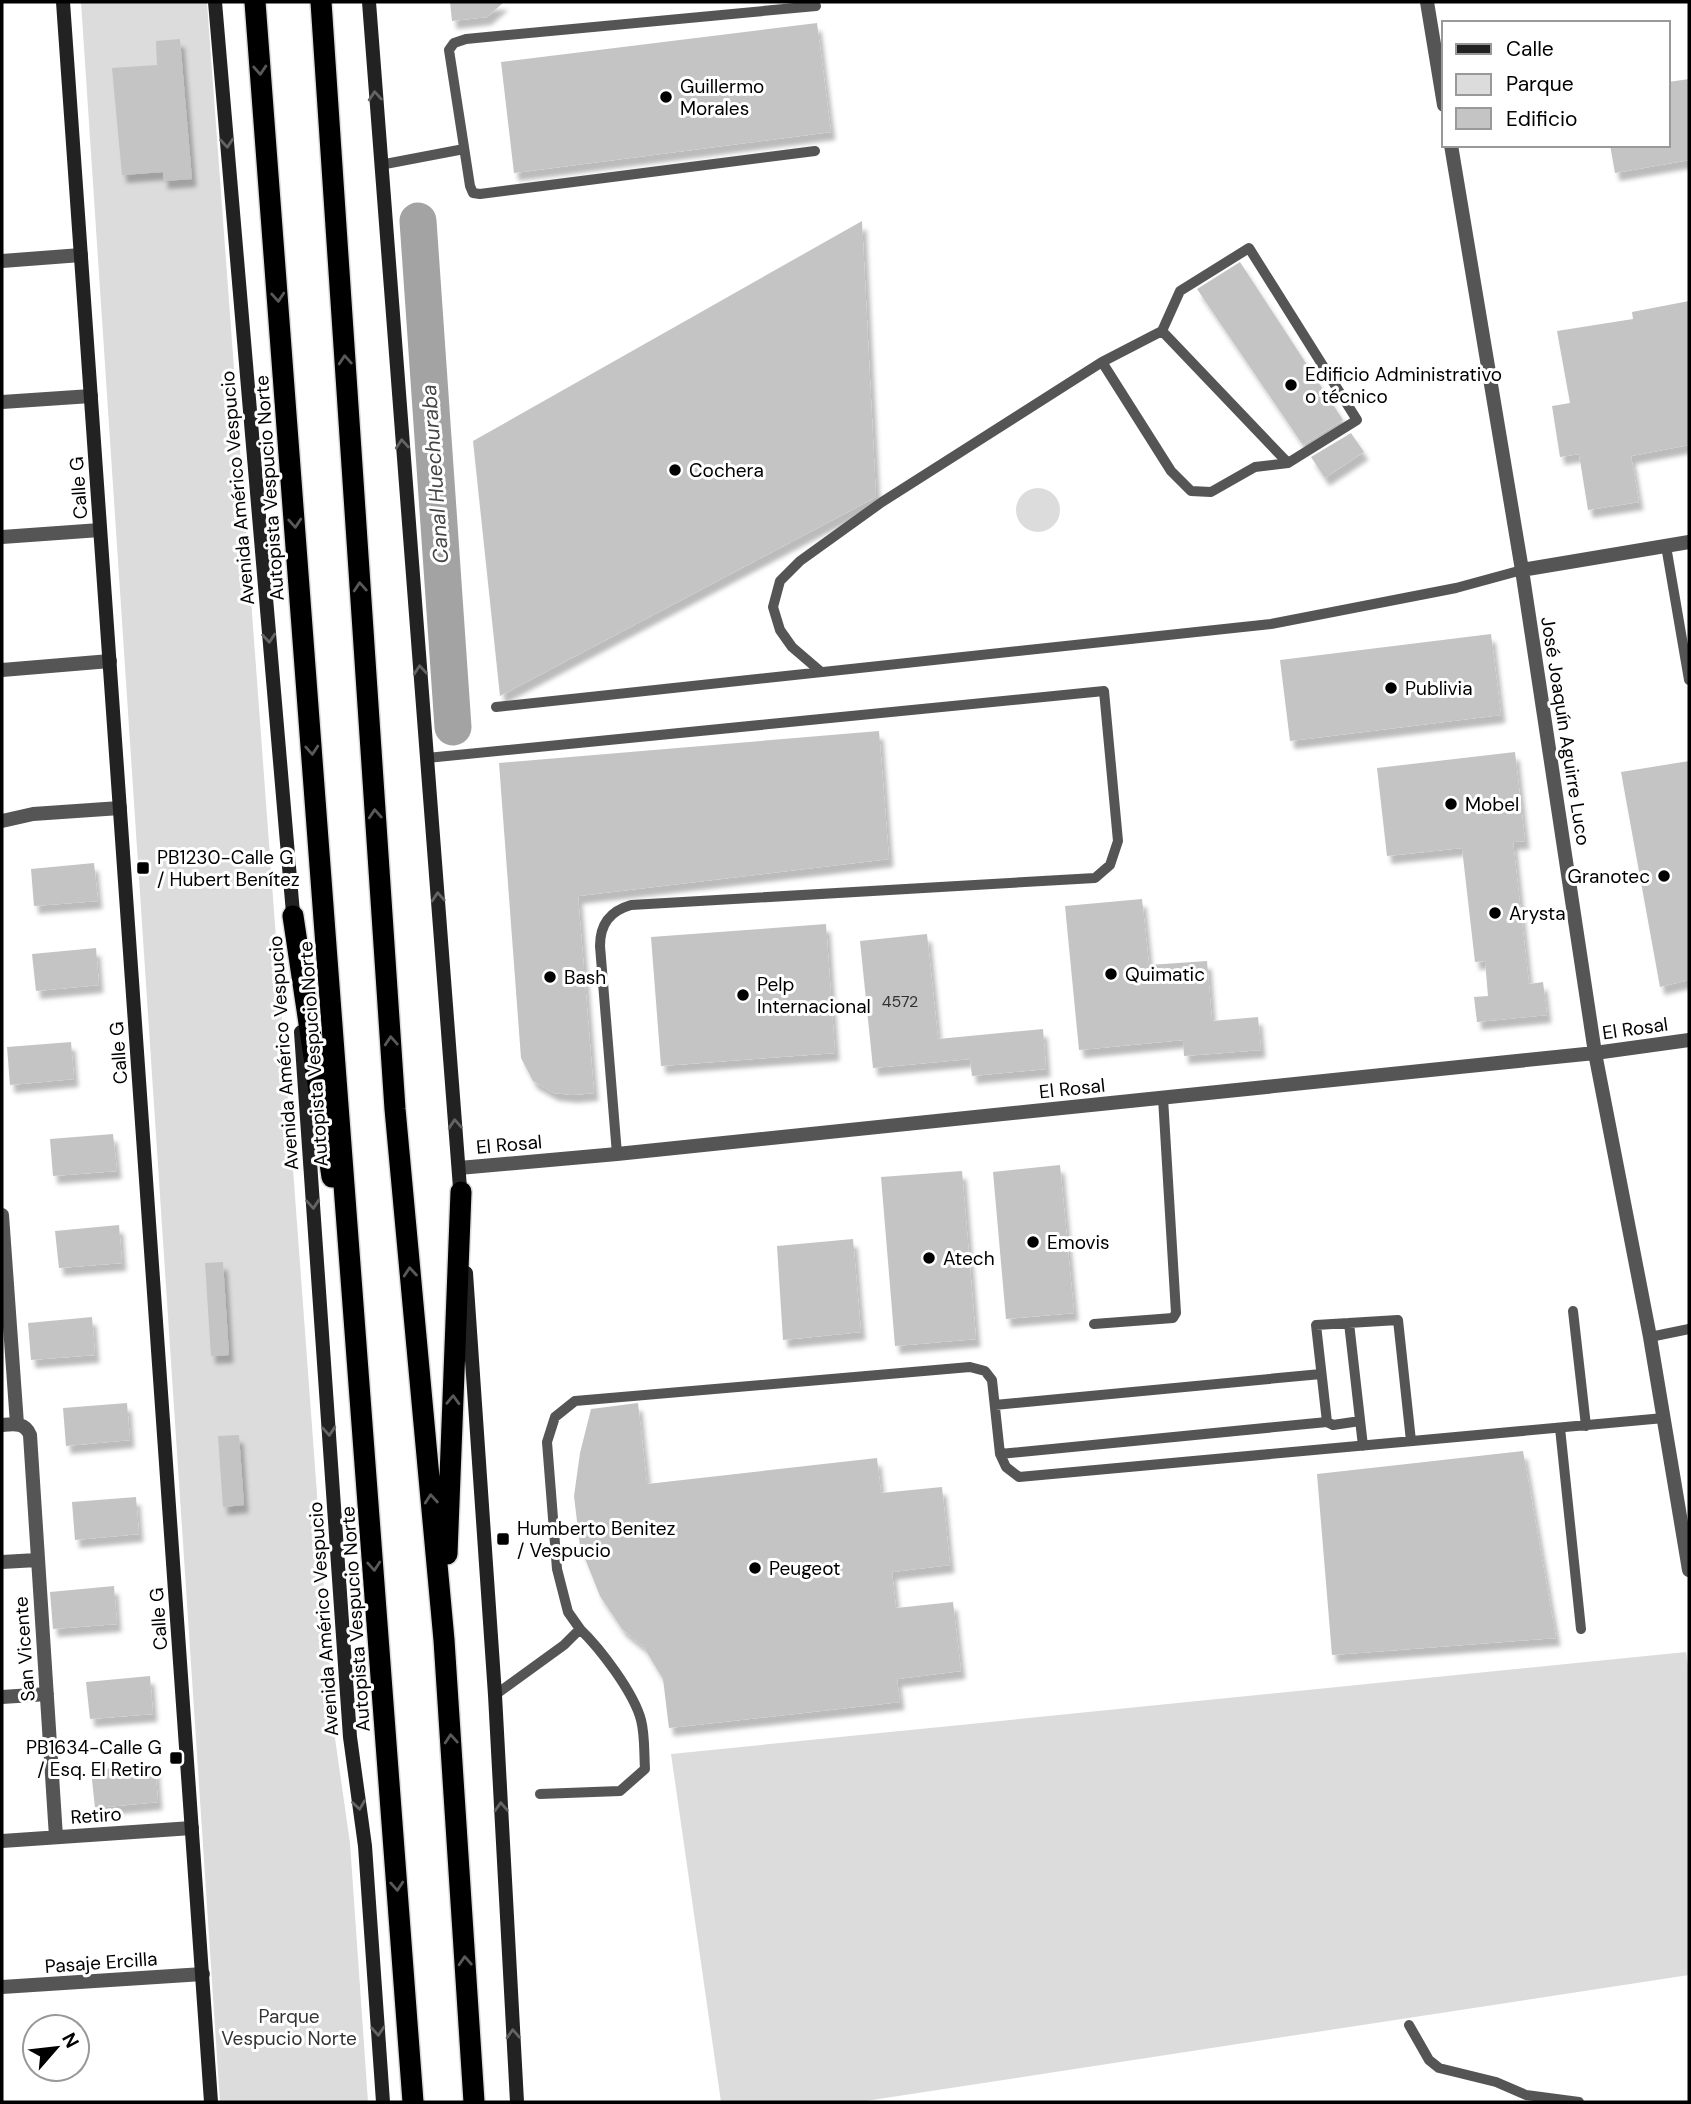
<svg xmlns="http://www.w3.org/2000/svg" width="1691" height="2104" viewBox="0 0 1691 2104" font-family="'DM Sans',sans-serif">
  <style>
    .green { fill: #dcdcdc }
    .lines { fill: none; stroke-linecap: round; stroke-linejoin: round }
    .river { stroke: #a3a3a3; stroke-width: 37 }
    .building { fill: #c4c4c4; filter: url(#shadow) }
    .highway-casing { stroke: #dbdbdb; stroke-width: 24 }
    .lane { stroke: #555; stroke-width: 10 }
    .street { stroke: #555; stroke-width: 14 }
    .secondary { stroke: #222; stroke-width: 14 }
    .highway { stroke: #000; stroke-width: 21 }
    .oneway { stroke: #595959 }
    .oneway2 { stroke: #646464 }
    .poi-dot { fill: #000; stroke: #fff; stroke-width: 2.5 }
    .labels { text-anchor: middle; stroke-width: 6; stroke-linejoin: round; paint-order: stroke }
    .number-label { font-size: 16px; fill: #313131 }
    .poi-label { font-size: 19px; fill: #000; stroke: #fff; text-anchor: start }
    .street-label { font-size: 19px; fill: #000; stroke: #fff }
    .park-label { font-size: 19px; fill: #333; stroke: #fff }
    .water-label { font-size: 21px; font-style: italic; fill: #444; stroke: #fff }
  </style>
  <defs>
    <filter id="shadow"><feDropShadow dx="4.5" dy="8" stdDeviation="2" flood-color="#0004"/></filter>
  </defs>
  <rect width="100%" height="100%" fill="#fff"/>
  <path class="green" d="M81,2L207,3L335,1738L350,1843L368,2102H220Z
    M1016 510a22 22 0 1 1 44 0a22 22 0 1 1-44 0Z
    M1686,1652L1689,1674V1975L859,2102H721L671,1754Z"/>
  <g class="lines">
    <path class="river" d="M418,221L453,727"/>
  </g>
  <path class="building" d="M450,2H504L487,17L452,21Z
    M817,23L831,132L514,173L501,62Z
    M180,39L192,179L163,181V172L122,175L112,68L157,65L156,41Z
    M1689,79V160L1615,173L1610,145H1668V82Z
    M862,221L876,497L500,696L473,441Z
    M1240,262L1343,420L1303,445L1197,289Z
    M1689,301V445L1631,456L1639,502L1588,510L1579,454L1560,457L1552,406L1570,403L1557,331L1633,319L1632,312Z
    M1351,433L1364,452L1325,478L1311,457Z
    M1491,634L1501,715L1290,741L1280,660Z
    M879,731L889,859L578,896L594,1093L573,1095L554,1093L533,1081L521,1058L499,763Z
    M1515,752L1525,841L1513,842L1529,984L1543,982L1547,1015L1477,1022L1474,997L1488,996L1485,961L1475,962L1462,848L1387,856L1377,768Z
    M1689,761V980L1660,987L1621,772Z
    M94,863L98,901L34,906L31,869Z
    M1142,899L1149,965L1207,961L1212,1021L1258,1017L1261,1050L1184,1056L1183,1040L1079,1050L1065,906Z
    M826,924L835,1053L661,1066L651,937Z
    M927,934L938,1039L1043,1029L1046,1069L972,1076L970,1059L873,1068L860,941Z
    M96,948L99,985L36,991L32,954Z
    M71,1042L74,1079L10,1085L7,1047Z
    M113,1134L117,1171L53,1176L50,1139Z
    M1060,1165L1074,1313L1006,1319L993,1172Z
    M962,1171L976,1339L895,1346L881,1177Z
    M119,1225L122,1263L59,1268L55,1231Z
    M853,1239L861,1332L783,1340L777,1246Z
    M223,1262L229,1355L211,1356L205,1263Z
    M92,1317L95,1355L31,1360L28,1323Z
    M127,1403L130,1440L66,1446L63,1408Z
    M638,1403L647,1484L877,1458L881,1493L942,1487L950,1565L892,1572L896,1608L953,1602L961,1671L897,1679L900,1702L669,1728L663,1679L643,1646L622,1629L600,1596L580,1546L574,1496L580,1453L591,1409Z
    M239,1435L244,1505L223,1507L218,1436Z
    M1523,1451L1556,1638L1332,1655L1317,1474Z
    M136,1497L139,1534L75,1540L72,1502Z
    M114,1586L117,1624L53,1629L50,1592Z
    M150,1676L153,1714L90,1719L86,1682Z
    M155,1765L158,1802L95,1808L91,1770Z"/>
  <g class="lines">
    <defs>
      <path id="highway" d="M255,2L413,2102
        M321,2L395,1109L444,1640L474,2102
        M293,916L332,1177
        M447,1554L461,1192"/>
    </defs>
    <use href="#highway" class="highway-casing"/>
    <path class="lane" d="M815,151L480,194L473,193L470,186L449,50L454,43L466,39L816,6
      M380,165L464,149
      M1162,331L1288,463
      M1666,546L1689,680
      M820,671L792,647L780,630L773,607L780,581L800,561L882,502L1102,362L1162,331L1180,291L1249,248L1357,420L1288,463L1255,467L1211,492L1191,491L1171,471L1102,362
      M496,707L1271,624L1456,588L1522,570
      M427,758L1104,691L1118,841L1110,865L1095,878L631,905C610,911 600,924 600,946L617,1154
      M1573,1311L1586,1426
      M1349,1323L1363,1446
      M1094,1324L1173,1318L1176,1313L1163,1098
      M1650,1337L1689,1329
      M995,1405L1321,1374
      M1360,1421L1333,1425L1327,1422L1316,1325L1398,1320L1411,1441
      M1560,1428L1581,1629
      M1000,1454L1327,1422
      M495,1695L564,1645L580,1629L568,1612L557,1569L547,1442L555,1417L575,1401L970,1367L985,1371L992,1380L1000,1454L1006,1467L1019,1477L1664,1418
      M540,1794L620,1791L645,1769C644,1754 645,1735 641,1720C634,1693 600,1648 580,1629
      M1409,2025L1429,2060L1439,2068L1496,2082L1526,2095L1579,2102"/>
    <path class="street" d="M1427,2L1444,105
      M1451,145L1522,570L1595,1053L1650,1337L1689,1570
      M2,261L81,255
      M2,402L91,396
      M2,537L100,530
      M1522,570L1689,542
      M2,670L110,661
      M2,821L33,814L120,808
      M459,1168L617,1154L1595,1053L1689,1040
      M2,1215L17,1424
      M2,1425C14,1424 25,1422 30,1435L56,1837
      M2,1562L37,1560
      M2,1697L47,1694
      M2,1841L192,1828
      M2,1987L203,1974"/>
    <path class="secondary" d="M63,2L211,2102
      M215,2L294,925
      M369,2L461,1201
      M301,1032L350,1737L365,1846L383,2102
      M466,1273L495,1695L517,2102"/>
    <use href="#highway" class="highway"/>
  </g>
  <defs><path id="oneway-chevron" d="M-2-3.5L2.5 0L-2 3.5" fill="none" stroke-width="1.6" stroke-linecap="round" stroke-linejoin="round" transform="scale(1.75)"/></defs>
  <g class="oneway">
    <use href="#oneway-chevron" transform="translate(260 70) rotate(86)"/>
    <use href="#oneway-chevron" transform="translate(278 297) rotate(86)"/>
    <use href="#oneway-chevron" transform="translate(345 360) rotate(-94)"/>
    <use href="#oneway-chevron" transform="translate(295 523) rotate(86)"/>
    <use href="#oneway-chevron" transform="translate(360 587) rotate(-94)"/>
    <use href="#oneway-chevron" transform="translate(312 750) rotate(86)"/>
    <use href="#oneway-chevron" transform="translate(375 814) rotate(-94)"/>
    <use href="#oneway-chevron" transform="translate(391 1041) rotate(-94)"/>
    <use href="#oneway-chevron" transform="translate(410 1272) rotate(-95)"/>
    <use href="#oneway-chevron" transform="translate(453 1400) rotate(-88)"/>
    <use href="#oneway-chevron" transform="translate(431 1499) rotate(-95)"/>
    <use href="#oneway-chevron" transform="translate(374 1566) rotate(86)"/>
    <use href="#oneway-chevron" transform="translate(451 1739) rotate(-94)"/>
    <use href="#oneway-chevron" transform="translate(397 1886) rotate(86)"/>
    <use href="#oneway-chevron" transform="translate(465 1961) rotate(-93)"/>
  </g>
  <g class="oneway2">
    <use href="#oneway-chevron" transform="translate(375 96) rotate(-94)"/>
    <use href="#oneway-chevron" transform="translate(227 143) rotate(85)"/>
    <use href="#oneway-chevron" transform="translate(402 444) rotate(-95)"/>
    <use href="#oneway-chevron" transform="translate(269 638) rotate(85)"/>
    <use href="#oneway-chevron" transform="translate(420 670) rotate(-95)"/>
    <use href="#oneway-chevron" transform="translate(438 897) rotate(-94)"/>
    <use href="#oneway-chevron" transform="translate(455 1124) rotate(-94)"/>
    <use href="#oneway-chevron" transform="translate(313 1204) rotate(86)"/>
    <use href="#oneway-chevron" transform="translate(329 1431) rotate(86)"/>
    <use href="#oneway-chevron" transform="translate(359 1805) rotate(82)"/>
    <use href="#oneway-chevron" transform="translate(501 1807) rotate(-93)"/>
    <use href="#oneway-chevron" transform="translate(378 2031) rotate(86)"/>
    <use href="#oneway-chevron" transform="translate(513 2034) rotate(-93)"/>
  </g>
  <g class="poi-dot">
    <circle cx="666" cy="97" r="7"/>
    <circle cx="1291" cy="385" r="7"/>
    <circle cx="675" cy="470" r="7"/>
    <circle cx="1391" cy="688" r="7"/>
    <circle cx="1451" cy="804" r="7"/>
    <rect x="136" y="861" width="14" height="14" rx="3.5"/>
    <circle cx="1664" cy="876" r="7"/>
    <circle cx="1495" cy="913" r="7"/>
    <circle cx="1111" cy="974" r="7"/>
    <circle cx="550" cy="977" r="7"/>
    <circle cx="743" cy="995" r="7"/>
    <circle cx="1033" cy="1242" r="7"/>
    <circle cx="929" cy="1258" r="7"/>
    <rect x="496" y="1532" width="14" height="14" rx="3.5"/>
    <circle cx="755" cy="1568" r="7"/>
    <rect x="169" y="1751" width="14" height="14" rx="3.5"/>
  </g>
  <g class="labels">
    <g class="number-label">
      <text x="900" y="1007">4572</text>
    </g>
    <g class="poi-label">
      <text x="680" y="93">Guillermo<tspan x="680" dy="22">Morales</tspan></text>
      <text x="1305" y="381">Edificio Administrativo<tspan x="1305" dy="22">o técnico</tspan></text>
      <text x="689" y="477">Cochera</text>
      <text x="1405" y="695">Publivia</text>
      <text x="1465" y="811">Mobel</text>
      <text x="157" y="864">PB1230-Calle G<tspan x="157" dy="22">/ Hubert Benítez</tspan></text>
      <text x="1650" y="883" text-anchor="end">Granotec</text>
      <text x="1509" y="920">Arysta</text>
      <text x="1125" y="981">Quimatic</text>
      <text x="564" y="984">Bash</text>
      <text x="757" y="991">Pelp<tspan x="757" dy="22">Internacional</tspan></text>
      <text x="1047" y="1249">Emovis</text>
      <text x="943" y="1265">Atech</text>
      <text x="517" y="1535">Humberto Benitez<tspan x="517" dy="22">/ Vespucio</tspan></text>
      <text x="769" y="1575">Peugeot</text>
      <text x="162" y="1754" text-anchor="end">PB1634-Calle G<tspan x="162" dy="22">/ Esq. El Retiro</tspan></text>
    </g>
    <g class="street-label">
      <text transform="translate(78 488) rotate(-94)" y="7">Calle G</text>
      <text transform="translate(237 488) rotate(-95)" y="7">Avenida Américo Vespucio</text>
      <text transform="translate(269 488) rotate(-94)" y="7">Autopista Vespucio Norte</text>
      <text transform="translate(1566 731) rotate(81)" y="7">José Joaquín Aguirre Luco</text>
      <text transform="translate(1635 1028) rotate(-8)" y="7">El Rosal</text>
      <text transform="translate(118 1053) rotate(-94)" y="7">Calle G</text>
      <text transform="translate(283 1053) rotate(-94)" y="7">Avenida Américo Vespucio</text>
      <text transform="translate(313 1054) rotate(-94)" y="7">Autopista Vespucio Norte</text>
      <text transform="translate(1072 1088) rotate(-6)" y="7">El Rosal</text>
      <text transform="translate(509 1144) rotate(-5)" y="7">El Rosal</text>
      <text transform="translate(158 1619) rotate(-94)" y="7">Calle G</text>
      <text transform="translate(323 1619) rotate(-94)" y="7">Avenida Américo Vespucio</text>
      <text transform="translate(355 1619) rotate(-94)" y="7">Autopista Vespucio Norte</text>
      <text transform="translate(24 1649) rotate(-94)" y="7">San Vicente</text>
      <text transform="translate(96 1815) rotate(-4)" y="7">Retiro</text>
      <text transform="translate(101 1962) rotate(-4)" y="7">Pasaje Ercilla</text>
    </g>
    <g class="park-label">
      <text x="289" y="2023">Parque<tspan x="289" dy="22">Vespucio Norte</tspan></text>
    </g>
    <g class="water-label">
      <text transform="translate(435 474) rotate(-94)" y="7">Canal Huechuraba</text>
    </g>
  </g>
  <rect width="1691" height="2104" fill="none" stroke="#000000" stroke-width="7"/>
  <rect x="1442" y="21" width="228" height="126" fill="#ffffff" stroke="#999999" stroke-width="2"/>
  <rect x="1456" y="44" width="35" height="10" fill="#222222" stroke="#999999" stroke-width="2"/>
  <text x="1506" y="56" font-size="21" fill="#000000">Calle</text>
  <rect x="1456" y="74" width="35" height="21" fill="#dcdcdc" stroke="#999999" stroke-width="2"/>
  <text x="1506" y="91" font-size="21" fill="#000000">Parque</text>
  <rect x="1456" y="108" width="35" height="21" fill="#c4c4c4" stroke="#999999" stroke-width="2"/>
  <text x="1506" y="126" font-size="21" fill="#000000">Edificio</text>
  <g transform="translate(56 2048) rotate(62)"><circle r="33" fill="#ffffff" stroke="#999999" stroke-width="2"/>
  <path d="M0-5L12 26L0 18L-12 26Z" fill="#000000"/>
  <text y="-10" font-size="19" font-weight="bold" text-anchor="middle" fill="#000000">N</text>
  </g>
</svg>
